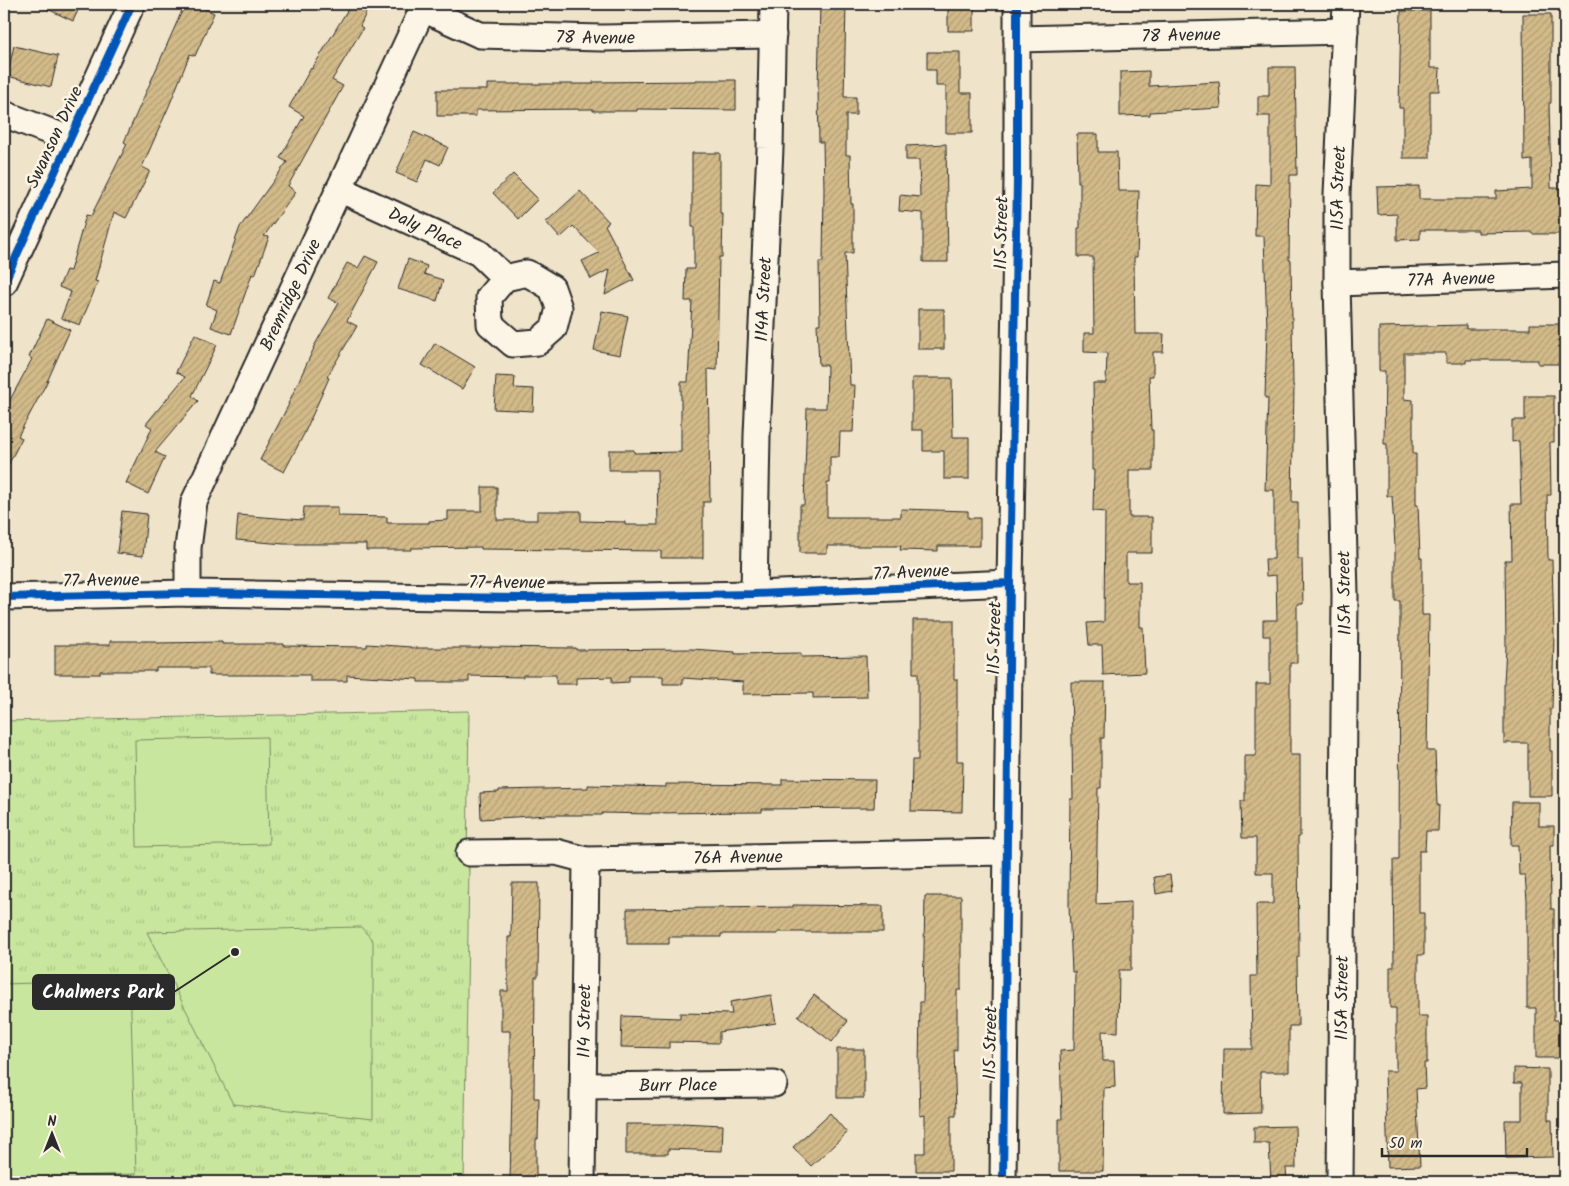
<svg xmlns="http://www.w3.org/2000/svg" width="1569" height="1186" viewBox="0 0 1569 1186" font-family="Kalam,sans-serif">
  <style>
    .grass { fill: url(#grass-tufts); stroke: #7a8864 }
    .garden { fill: #c8e69e; stroke: #7a8864 }
    .building { fill: url(#building-hatch); stroke: #2b2b2b }
    .lines { fill: none; stroke-linecap: round; stroke-linejoin: round }
    .minor-casing { stroke: #2b2b2b; stroke-width: 29 }
    .minor { stroke: #fcf5e5; stroke-width: 25 }
    .cycleway-casing { stroke: #fcf5e5; stroke-width: 11 }
    .cycleway { stroke: #0057b8; stroke-width: 8 }
    .labels { text-anchor: middle; stroke-width: 5; stroke-linejoin: round; paint-order: stroke }
    .street-label { font-size: 18px; fill: #2b2b2b; stroke: #fcf5e5 }
    .leader { fill: none; stroke: #2b2b2b; stroke-width: 2 }
    .callout-dot { fill: #2b2b2b; stroke: #fcf5e5; stroke-width: 2 }
    .callout { fill: #2b2b2b; stroke: #2b2b2b; stroke-width: 2 }
    .callout-label { font-size: 19px; text-anchor: middle; font-weight: bold; fill: #fff }
  </style>
  <defs>
    <pattern id="grass-tufts" width="24" height="20" patternUnits="userSpaceOnUse" patternTransform="scale(1.25)"><rect width="24" height="20" fill="#c8e69e"/><path d="M3 7l-1-3M5 7V3M7 7l1-3M15 17l-1-3M17 17v-4M19 17l1-3" fill="none" stroke="#acc588"/></pattern>
    <pattern id="building-hatch" width="6" height="6" patternUnits="userSpaceOnUse" patternTransform="scale(1.25)"><rect width="6" height="6" fill="#d2ba89"/><path d="M-1 1l2-2M0 6l6-6M5 7l2-2" fill="none" stroke="#b4a076"/></pattern>
  </defs>
  <rect width="100%" height="100%" fill="#efe3c9"/>
  <filter id="ink" filterUnits="userSpaceOnUse"><feTurbulence type="fractalNoise" baseFrequency=".02" numOctaves="2"/><feDisplacementMap in="SourceGraphic" scale="10" xChannelSelector="R" yChannelSelector="G"/><feConvolveMatrix kernelMatrix="1 2 1 2 8 2 1 2 1" color-interpolation-filters="sRGB"/></filter>
  <g filter="url(#ink)">
    <path class="grass" d="M469,711L467,865L469,866L464,1182H4V721Z"/>
    <path class="garden" d="M267,737L269,844L137,847L135,740Z
      M361,927L373,941V1119L233,1104L147,932Z
      M130,980L136,1174L4,1178V984Z"/>
    <path class="building" d="M37,4H81L73,21Z
      M185,4H194L214,13L195,56L190,54L169,106L142,167L150,171L126,218L114,212L95,281L98,282L80,325L61,318L71,292L59,287L66,270L70,271L86,215L91,216L127,144L124,142Z
      M351,4H370L360,26L363,28L332,80L343,86L288,186L296,192L264,236L269,237L255,275L252,274L231,334L211,327L217,310L206,305L214,281L220,283L240,227L287,162L280,158L304,116L289,107L311,68L312,69Z
      M820,4H846L844,97H856V115H846V155H850L851,204H853V253H845L850,385H855L853,432H840L839,457H830V483H827V517H901V509L968,511V518H980V546H938V551L900,550L901,546H827V553H800V505H804L807,408H826L827,365H819L817,324H820L819,262H823L824,189L823,142H819L818,88Z
      M948,4H974V31H948Z
      M1401,11H1430V68H1440L1439,91H1430V158H1403V108H1399Z
      M1523,14H1551V103H1549L1551,188H1562V234H1532V232L1478,233V230H1420V239L1397,240V214L1378,215L1377,187L1419,186V199H1496V191L1532,189V160L1524,161Z
      M14,46L58,56L51,87L7,76Z
      M927,52H960V93H972V133H946V86H936V70H927Z
      M1269,67H1295L1297,175H1290L1289,260H1291L1293,386H1294L1292,502H1298V559H1302L1303,604H1297V663H1290V755H1300V837H1298L1299,957H1297L1298,1026H1289V1072H1260L1261,1113L1223,1114L1224,1049H1252L1251,976H1257L1256,904H1273V873H1256V838H1242L1241,801H1245V756H1256V684H1270V636H1263V620H1277L1276,575L1266,576L1265,559H1274V490H1265L1268,398H1265L1267,329L1264,236H1255L1256,184L1270,185V116H1258V96H1269Z
      M1149,71V86L1219,82L1221,108L1150,112V115L1120,116V72Z
      M696,80H736V110L637,109V111H593V109L476,110V116H437V90H487V84H593V82L696,81Z
      M414,132L448,147L440,165L427,159L417,182L396,173Z
      M1077,134H1098V152H1117L1118,191H1139L1137,257H1134L1135,334H1164L1163,352H1153V376H1149L1151,430H1153V470H1129V517H1152V553H1126V582H1140V627H1143L1145,673L1103,675L1102,645H1089L1087,623L1104,622L1105,512L1093,511L1094,470H1092V430H1094L1093,383H1106L1107,353L1084,352V333H1094L1093,257H1078V228H1080V182H1078Z
      M946,144L948,262H923V213L899,211L900,195L920,197L919,160H906V146Z
      M692,153H720V214H723L722,257H719L717,370L708,369L710,502H703V558H661V551L481,549V547L411,548V550H366V544H284L236,540L238,515L303,520L304,507H338V516L387,517V523H429V521L448,520V511H482V487H497V520H537V511H581V521L625,522V525H658L657,470H609V450H634V453L681,452V382H688L692,301H685L686,269H694V227H692Z
      M513,174L538,199L518,219L493,193Z
      M580,191L609,222L605,225L634,280L605,295L610,269L591,279L582,261L599,253L573,226L560,238L546,222Z
      M365,256L378,262L347,321L357,326L327,377L329,378L304,434L284,472L260,460L289,404H288L314,348H313L339,303L328,298L347,263L358,268Z
      M408,259L427,266L424,274L443,280L437,301L398,289Z
      M918,309H944V349H918Z
      M602,311L628,316L620,355L594,350Z
      M47,319L70,330L46,384L18,436L22,438L4,473V411L32,359L29,357Z
      M1530,324H1565V364H1538V360H1466V363H1446V353H1404V399L1413,400V454H1416V505H1418L1420,558H1422V615H1429L1427,751H1435L1437,805H1439L1438,831H1426L1425,851H1419V913H1424V955H1418V1016H1427V1063H1424L1425,1088L1416,1089L1420,1166L1388,1167L1385,1071H1396V1008H1390V967H1394L1393,860H1399L1400,601H1395V546L1392,496H1387V444H1384L1385,371H1379V327L1466,325V329H1530Z
      M195,334L217,345L192,396L198,401L155,452L165,457L148,494L126,483L152,428L146,424L185,377L176,372Z
      M435,343L475,367L462,389L422,365Z
      M496,376L515,377L514,388L534,389L533,411L494,409Z
      M912,378H952L953,437H969V479H944V451H923V430H912Z
      M1525,396H1554V442H1550L1551,495H1547L1548,560H1552L1554,635L1552,709H1550V751H1552V796H1528V743H1504V683L1506,647L1505,560H1512L1511,504H1521L1519,441L1512,442V420H1525Z
      M122,511L147,514L143,556L117,553Z
      M913,620H954V679H957V761H963L962,812L911,811L912,760H918V673H913Z
      M110,641H156V643L222,642V644H284V646L367,647V644L411,647V648H480V647L576,648V650L692,649L735,652V654L801,653V657L866,656L867,697L813,698V693L743,694V682L683,678V684H663V676H629V682L612,683V677L576,678V684H556V675H523V677L469,676V682H418V679L347,675V681H310V675H209V668H156V671H100V674H55V645H110Z
      M1071,682H1105L1104,738H1101V788H1098L1096,904L1131,902V970H1119L1118,1032L1102,1031L1103,1061H1114L1115,1087L1104,1088L1103,1171H1059V1119H1062L1060,1051L1074,1050L1075,972H1072L1069,905L1070,799H1073Z
      M782,779L875,780L874,808L762,809V812L651,813V814L602,813V815H549L481,819L480,793L499,792V790L588,788V785L666,787V784L782,785Z
      M1512,802H1539V826H1554V845H1550L1551,909H1554V1020H1562V1058H1536V1008H1527V900L1525,875H1519L1518,845H1511Z
      M1170,875L1172,891L1156,894L1154,877Z
      M512,883H539L538,977H535L534,1098H539L538,1139H536V1182H510L512,1088H510V1031H501V991H508V937H511Z
      M925,896H961V990H957V1050H954L956,1115H951V1171H916V1153H925V1115L920,1116L919,1071L920,1002H923Z
      M793,905L883,906V932H778V934H721V937H669V944H627V909L793,907Z
      M771,995L776,1023L719,1032V1043L669,1042V1048L621,1047L622,1016L680,1018V1013L732,1014L730,1002Z
      M814,995L848,1021L832,1042L798,1016Z
      M837,1049H864V1098H837Z
      M1514,1068L1548,1069V1120H1552L1553,1157L1506,1158L1505,1120H1522V1083H1514Z
      M830,1113L847,1133L811,1166L793,1147Z
      M682,1123L723,1125L722,1151L668,1149V1154H626V1124H682Z
      M1295,1126L1296,1168H1286L1287,1182H1271L1269,1143H1254V1127Z"/>
    <g class="lines">
      <defs>
        <g id="minor">
          <path id="s1" d="M423,9L480,35L602,38L773,35"/>
          <path id="s2" d="M1017,39L1345,31"/>
          <path d="M4,114L69,139"/>
          <path id="s3" d="M339,189L479,253L505,278"/>
          <path d="M527,273L552,288L559,308L554,328L538,342L513,344L490,324L489,297L505,278Z"/>
          <path d="M4,283L132,4"/>
          <path id="s4" d="M1337,283L1565,275"/>
          <path id="s5" d="M188,593V548L194,502L425,4"/>
          <path id="s6" d="M754,594L757,435L770,148L773,4"/>
          <path d="M4,597L188,593L522,598L754,594L1010,583"/>
          <path id="s7" d="M469,853L556,852L586,860L1007,852"/>
          <path id="s8" d="M583,1086L774,1084"/>
          <path id="s9" d="M582,1182L586,860"/>
          <path d="M1003,1182L1010,583L1017,179V4"/>
          <path id="s10" d="M1340,1182L1345,595L1337,283V194L1346,4"/>
        </g>
      </defs>
      <use href="#minor" class="minor-casing"/>
      <use href="#minor" class="minor"/>
      <defs>
        <path id="cycleway" d="M4,283L132,4
          M4,597L188,593L522,598L754,594L1010,583
          M1003,1182L1010,583L1017,179V4"/>
      </defs>
      <use href="#cycleway" class="cycleway-casing"/>
      <use href="#cycleway" class="cycleway"/>
    </g>
  </g>
  <g class="labels">
    <g class="street-label">
      <text dy="6" stroke="none"><textPath href="#s2" startOffset="164">78 Avenue</textPath></text>
      <text dy="6" stroke="none"><textPath href="#s1" startOffset="178">78 Avenue</textPath></text>
      <text transform="translate(54 137) rotate(-65)" y="6">Swanson Drive</text>
      <text dy="6" stroke="none"><textPath href="#s10" startOffset="994">115A Street</textPath></text>
      <text dy="6" stroke="none"><textPath href="#s3" startOffset="95">Daly Place</textPath></text>
      <text transform="translate(1001 233) rotate(-89)" y="6">115 Street</text>
      <text dy="6" stroke="none"><textPath href="#s4" startOffset="114">77A Avenue</textPath></text>
      <text dy="6" stroke="none"><textPath href="#s5" startOffset="320">Bremridge Drive</textPath></text>
      <text dy="6" stroke="none"><textPath href="#s6" startOffset="295">114A Street</textPath></text>
      <text transform="translate(911 572) rotate(-3)" y="6">77 Avenue</text>
      <text transform="translate(101 580) rotate(-1)" y="6">77 Avenue</text>
      <text x="507" y="588">77 Avenue</text>
      <text transform="translate(1344 593) rotate(-91)" y="6">115A Street</text>
      <text transform="translate(994 638) rotate(-89)" y="6">115 Street</text>
      <text dy="6" stroke="none"><textPath href="#s7" startOffset="270">76A Avenue</textPath></text>
      <text dy="6" stroke="none"><textPath href="#s10" startOffset="184">115A Street</textPath></text>
      <text dy="6" stroke="none"><textPath href="#s9" startOffset="161">114 Street</textPath></text>
      <text transform="translate(990 1043) rotate(-89)" y="6">115 Street</text>
      <text dy="6" stroke="none"><textPath href="#s8" startOffset="95">Burr Place</textPath></text>
    </g>
  </g>
  <path class="leader" d="M235 952L174 992"/>
  <circle class="callout-dot" cx="235" cy="952" r="5"/>
  <rect class="callout" x="33" y="975" width="141" height="34" rx="5"/>
  <g class="callout-label">
    <text x="103" y="998">Chalmers Park</text>
  </g>
  <rect width="1569" height="1186" fill="none" stroke="#fcf5e5" stroke-width="20"/>
  <rect x="10" y="10" width="1549" height="1166" fill="none" stroke="#2b2b2b" stroke-width="2" filter="url(#ink)"/>
  <g transform="translate(52 1134)" stroke="#fcf5e5" stroke-width="4" paint-order="stroke">
  <path d="M0-4L9 19L0 12L-9 19Z" fill="#2b2b2b"/>
  <text y="-8" font-size="14" font-weight="bold" text-anchor="middle" fill="#2b2b2b">N</text>
  </g>
  <path d="M1382 1148v8h145v-8" fill="none" stroke="#2b2b2b" stroke-width="2.5"/>
  <text x="1389" y="1148" font-size="15" fill="#2b2b2b" stroke="#fcf5e5" stroke-width="4" paint-order="stroke">50 m</text>
</svg>
